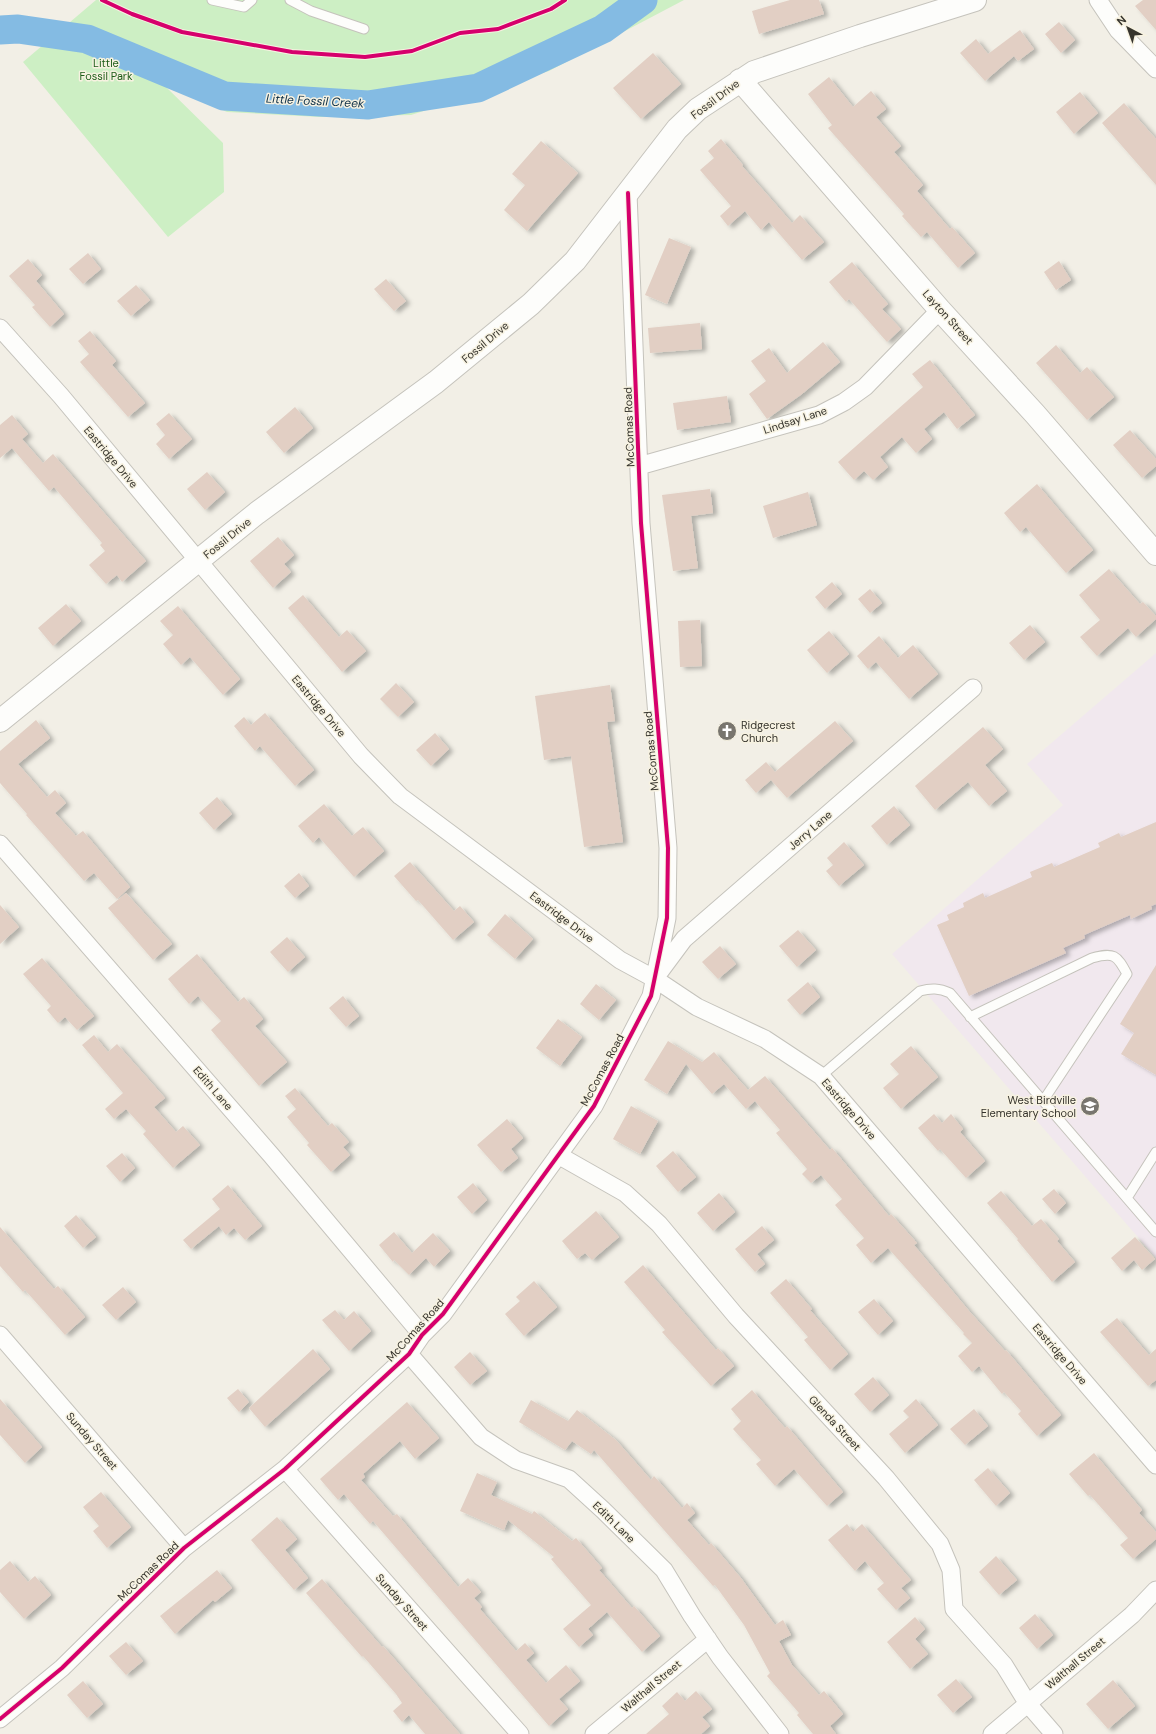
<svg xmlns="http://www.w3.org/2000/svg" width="1156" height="1734" viewBox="0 0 1156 1734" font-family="'DM Sans',sans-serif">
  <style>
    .education { fill: #f1e8ee }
    .green { fill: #cdefc4 }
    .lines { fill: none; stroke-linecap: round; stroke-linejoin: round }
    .river { stroke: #84bbe3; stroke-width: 29 }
    .building { fill: #e2cfc4; filter: url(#shadow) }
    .lane-casing { stroke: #c5c3bc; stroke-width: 11 }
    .street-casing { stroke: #c5c3bc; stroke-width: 19 }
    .secondary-casing { stroke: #c5c3bc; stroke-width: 24 }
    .lane { stroke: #fdfdfb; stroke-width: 9 }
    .street { stroke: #fdfdfb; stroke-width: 17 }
    .secondary { stroke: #fdfdfb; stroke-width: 22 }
    .cycleway-casing { stroke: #f7f2e1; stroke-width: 6 }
    .cycleway { stroke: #d6006c; stroke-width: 4 }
    .labels { text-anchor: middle; stroke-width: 3; stroke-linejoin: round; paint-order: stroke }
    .park-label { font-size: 11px; fill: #1d5d18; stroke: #f7f2e1 }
    .street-label { font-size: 11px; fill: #36342d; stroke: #f7f2e1 }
    .poi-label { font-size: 11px; fill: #36342d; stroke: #f7f2e1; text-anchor: start }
    .water-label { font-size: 12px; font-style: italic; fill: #0b2e47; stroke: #f7f2e1 }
  </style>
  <defs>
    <filter id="shadow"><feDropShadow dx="4.5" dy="2.5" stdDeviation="2" flood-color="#0004"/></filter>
  </defs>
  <rect width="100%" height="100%" fill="#f2efe6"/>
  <path class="education" d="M1156,653V1258L892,954L1063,805L1027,764Z"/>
  <path class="green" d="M96,0H684L549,71L411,115L320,117L227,112L165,86L223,143L224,192L168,237L23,62Z"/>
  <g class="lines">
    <path class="river" d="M0,30L18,29L87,39L224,96L368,105L478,88L603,29L643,0"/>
  </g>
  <path class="building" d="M790,0H819L824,14L759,34L752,11Z
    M1143,0H1156V30L1135,6Z
    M1059,22L1075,40L1061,53L1045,34Z
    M1020,30L1034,49L1018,61L1014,56L985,81L960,53L976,39L988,54Z
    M653,53L681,84L641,119L613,88Z
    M829,77L853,107L871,91L886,109L876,117L901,146L894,152L923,185L917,191L950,229L952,227L975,253L958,268L927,232L921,237L902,216L904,214L828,128L832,125L808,94Z
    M1080,92L1098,113L1074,134L1056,112Z
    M1124,103L1156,139V185L1102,123Z
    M721,139L743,165L742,166L792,223L800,215L824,242L802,260L769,222L761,230L745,211L728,226L720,216L731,206L700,170L714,158L708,151Z
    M541,141L578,173L527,231L504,210L525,185L512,174Z
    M669,238L691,247L667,304L645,295Z
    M88,253L101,269L83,284L69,269Z
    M28,259L42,275L36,281L64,314L50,327L32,307L35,305L9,276Z
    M1059,261L1071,280L1056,290L1044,272Z
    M852,262L888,304L882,309L901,329L887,342L849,299L846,302L829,282Z
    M386,279L406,301L394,311L374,289Z
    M136,285L150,300L131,316L117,301Z
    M700,323L702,349L650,353L648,328Z
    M90,331L116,361L112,365L145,403L128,417L80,362L89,354L78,341Z
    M823,342L840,362L802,394L767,419L749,394L766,381L751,361L769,348L787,373Z
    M1056,345L1080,373L1087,367L1114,397L1087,420L1036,363Z
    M930,360L975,415L957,429L944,412L924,429L932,439L916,453L902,437L880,457L888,467L873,480L864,471L854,480L838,462L923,387L912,374Z
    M727,396L731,422L677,430L673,403Z
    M295,407L313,428L284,453L266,432Z
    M169,413L192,439L169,459L156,444L165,435L156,424Z
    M12,415L28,434L22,439L43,463L53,454L146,561L122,582L117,575L106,584L89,565L105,551L100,545L102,543L54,487L49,491L12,448L0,458V425Z
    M1130,430L1156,459V466L1142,478L1113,445Z
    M207,472L225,492L205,510L187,489Z
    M1037,484L1093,550L1066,573L1026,527L1020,532L1004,513Z
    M710,489L713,513L691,516L698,568L673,571L662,495Z
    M808,492L817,525L773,538L763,506Z
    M278,537L294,555L284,564L291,572L273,588L250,561Z
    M1109,569L1140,604L1143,602L1156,616V619L1136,637L1128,628L1097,656L1080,637L1100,620L1079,595Z
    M832,582L842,594L825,609L815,597Z
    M870,589L882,603L870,613L858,599Z
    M303,595L339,637L347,630L366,651L342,672L288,608Z
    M66,604L81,621L53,646L38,628Z
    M178,606L240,679L223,695L190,657L181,665L163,644L173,635L160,621Z
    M700,620L702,666L680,667L678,621Z
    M1030,625L1045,642L1024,660L1009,643Z
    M829,631L849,654L827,673L807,650Z
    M879,636L898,658L913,645L938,674L909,699L876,662L868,669L857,656Z
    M396,683L414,702L398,717L380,699Z
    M610,685L615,721L607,722L623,842L584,847L571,756L544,760L535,696Z
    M265,713L314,770L295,786L260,746L255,751L234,726L244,717L251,725Z
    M36,720L50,738L18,764L47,797L55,790L66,803L55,813L76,836L83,831L130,887L117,899L94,873L84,881L26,815L27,814L0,783V751Z
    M835,721L853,741L787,798L771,780L756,793L745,780L766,762L775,772Z
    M983,727L1003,749L985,765L1007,791L989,806L968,782L935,810L915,786Z
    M435,733L449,749L431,766L416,750Z
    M217,797L232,814L214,830L199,813Z
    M324,804L352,836L363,827L384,851L354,877L319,837L313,843L298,826Z
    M894,806L910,825L887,845L871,826Z
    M1156,822V904L1151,906L1152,909L1131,919L1130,915L1084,935L1085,938L1063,948L1066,953L969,996L937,925L949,920L947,915L964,907L963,903L983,893L985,898L1032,877L1030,872L1052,863L1054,867L1100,847L1098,843L1119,833L1121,837Z
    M844,842L864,865L839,886L826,871L833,865L827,858Z
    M410,862L454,911L460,906L474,922L453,940L418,900L416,901L394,876Z
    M299,873L309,886L295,898L284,886Z
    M126,893L172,944L153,960L108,908Z
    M0,905L19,927L0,944Z
    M505,914L533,939L515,959L487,935Z
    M798,930L816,950L797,967L779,946Z
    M287,937L305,957L288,972L270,952Z
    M720,946L736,964L718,979L702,962Z
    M197,954L238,1002L244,997L263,1019L255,1026L287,1062L259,1086L211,1030L221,1021L198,996L189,1004L168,979Z
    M42,958L94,1016L77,1030L65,1017L58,1023L47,1010L51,1006L23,974Z
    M1156,965V1075L1121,1054L1134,1033L1120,1024Z
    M808,982L820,997L800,1015L787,1000Z
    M596,984L616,1000L599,1020L580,1004Z
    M343,996L359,1016L346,1027L329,1008Z
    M558,1019L582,1037L560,1066L536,1048Z
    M94,1035L108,1052L117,1044L165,1098L154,1107L176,1132L183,1126L200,1145L173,1168L143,1134L146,1131L126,1109L114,1119L105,1109L123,1093L82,1045Z
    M668,1041L702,1062L714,1052L748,1090L765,1076L830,1150L832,1148L889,1216L891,1214L917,1243L914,1245L970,1312L1005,1351L1006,1350L1061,1415L1037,1436L1018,1414L1021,1411L1004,1392L1002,1394L979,1366L972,1372L958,1356L972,1343L963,1334L964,1333L888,1248L871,1263L856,1245L864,1238L835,1205L842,1199L821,1175L811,1183L802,1174L807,1169L776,1133L780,1130L755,1101L746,1109L724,1084L712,1094L686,1064L667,1094L644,1080Z
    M911,1046L938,1077L901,1109L883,1088L899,1074L890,1064Z
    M295,1088L328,1126L332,1123L349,1142L343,1147L350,1155L331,1172L307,1145L309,1143L287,1117L296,1109L285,1096Z
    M631,1106L658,1121L640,1154L613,1139Z
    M934,1114L942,1123L951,1114L963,1129L960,1132L985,1161L966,1178L940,1149L938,1151L918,1128Z
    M507,1119L523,1138L511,1149L518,1158L501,1172L477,1145Z
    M673,1151L696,1177L678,1192L656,1166Z
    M122,1153L135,1168L120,1182L106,1166Z
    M473,1183L487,1200L472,1214L457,1197Z
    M228,1185L262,1226L245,1240L234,1228L226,1235L219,1226L191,1249L183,1240L220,1209L212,1199Z
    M1054,1189L1066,1203L1055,1214L1042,1199Z
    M1001,1191L1032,1226L1041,1219L1059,1239L1057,1241L1075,1262L1052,1282L1017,1240L1018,1239L987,1203Z
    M719,1193L735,1212L713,1231L697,1213Z
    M596,1211L619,1237L592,1260L585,1253L577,1259L562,1241Z
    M76,1215L96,1237L83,1248L64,1226Z
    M762,1226L774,1240L757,1254L765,1264L755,1272L735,1249Z
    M0,1227L54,1289L58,1286L85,1317L65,1335L25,1290L23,1292L0,1266Z
    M394,1232L412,1253L433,1233L450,1251L434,1267L426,1258L409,1275L394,1260L393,1262L379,1245Z
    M1135,1237L1155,1259L1142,1270L1134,1260L1122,1271L1111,1258Z
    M643,1265L716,1350L718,1348L734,1366L711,1386L662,1332L665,1330L624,1282Z
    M786,1279L812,1309L810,1310L848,1354L830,1370L804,1340L808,1337L770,1293Z
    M534,1281L557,1307L524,1336L505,1314L520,1301L516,1297Z
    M123,1287L136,1302L116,1320L102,1305Z
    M874,1299L893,1321L878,1335L858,1312Z
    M335,1310L344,1320L354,1311L371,1331L349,1351L322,1320Z
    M1117,1318L1149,1355L1156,1349V1380L1148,1386L1100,1332Z
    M313,1349L330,1369L265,1427L249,1408Z
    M470,1352L487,1371L470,1385L454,1367Z
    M873,1377L889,1395L870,1412L854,1394Z
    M238,1389L249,1402L239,1412L227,1398Z
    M752,1390L785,1428L787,1426L843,1492L827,1506L794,1469L775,1486L756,1464L761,1460L733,1429L741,1421L731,1409Z
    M0,1399L42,1447L25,1463L0,1435Z
    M916,1399L938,1425L905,1453L889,1434L909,1417L903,1411Z
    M531,1400L568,1421L577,1410L616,1440L651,1480L654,1476L682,1508L687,1503L695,1513L687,1520L709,1545L711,1543L741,1578L775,1625L783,1620L791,1635L779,1641L792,1665L819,1695L824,1691L843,1714L830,1726L836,1734H813L797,1715L799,1713L767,1676L770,1673L744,1625L715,1585L713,1586L594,1450L591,1454L572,1441L565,1450L519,1422Z
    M407,1402L439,1438L415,1459L400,1441L363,1474L365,1477L361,1480L393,1516L397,1514L458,1587L468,1578L481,1592L474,1598L482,1607L480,1609L516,1651L525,1643L534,1653L526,1660L546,1683L566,1665L580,1681L559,1699L568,1709L549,1726L373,1521L370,1524L344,1494L338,1500L320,1479Z
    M974,1409L988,1426L965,1445L950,1429Z
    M1094,1453L1142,1510L1139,1513L1156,1532V1539L1133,1559L1120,1545L1128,1538L1090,1495L1088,1496L1069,1474Z
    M988,1468L1010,1493L996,1506L974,1480Z
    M477,1473L497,1482L491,1495L532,1514L534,1511L572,1541L576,1538L602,1568L599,1570L632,1608L634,1606L660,1636L642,1652L607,1612L588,1629L593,1635L579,1647L563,1629L591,1605L551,1559L554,1557L508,1520L504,1530L460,1511Z
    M101,1492L131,1527L107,1548L93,1531L99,1526L83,1507Z
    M277,1517L297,1539L285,1550L308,1578L294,1590L251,1540Z
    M847,1524L853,1532L862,1524L911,1580L901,1588L910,1598L896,1610L877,1589L884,1583L865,1561L855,1571L828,1540Z
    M996,1556L1017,1580L999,1595L979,1572Z
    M10,1561L28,1582L35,1576L51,1595L24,1619L0,1592V1570Z
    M217,1570L232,1588L215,1602L213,1600L175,1634L160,1616Z
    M322,1579L382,1647L383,1646L460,1734H425L409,1715L402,1722L393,1711L402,1703L396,1694L363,1656L362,1657L306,1593Z
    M1035,1614L1053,1635L1037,1649L1019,1628Z
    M915,1617L925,1629L915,1639L928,1654L910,1669L887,1642Z
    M126,1642L143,1661L126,1675L109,1656Z
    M956,1679L972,1697L953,1713L937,1695Z
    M1113,1680L1135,1706L1108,1729L1086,1704Z
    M83,1681L103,1704L87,1718L67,1695Z
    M696,1691L712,1709L702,1717L710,1726L701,1734H646L669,1714L662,1706L677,1692L685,1701Z"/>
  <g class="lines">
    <defs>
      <path id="lane" d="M212,0L244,7L252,0
        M290,0L311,11L364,29
        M970,1017L1092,958C1114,952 1117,955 1127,974L1043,1101
        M821,1076L920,991C931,988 939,988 950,993L1156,1232
        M1127,1198L1156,1152"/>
      <path id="street" d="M1098,0L1118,30L1156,69
        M0,328L61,396L361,756L400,796L620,960L655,979L697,1007L765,1039L821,1076L1156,1465
        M639,466L819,415L844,402L865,387L940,310
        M0,844L271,1155L422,1335
        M658,974L684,939L973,688
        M558,1155L625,1193L659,1224L736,1316L886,1478L940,1544L951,1570L954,1609L1004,1665L1028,1704L1054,1734
        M0,1335L184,1548
        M409,1354L481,1437L516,1460L569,1479L603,1510L664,1570L692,1616L720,1657L780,1734
        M285,1469L520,1734
        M0,1719L62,1668L184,1548L285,1469L409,1354L422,1335L443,1314L594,1106L651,996L667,918L668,848L641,523L628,193
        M594,1734L708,1639
        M992,1734L1132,1615L1156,1590"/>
      <path id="secondary" d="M740,80L940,310L1035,414L1156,554
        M0,721L257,513L436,382L531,304L575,261L677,129L698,109L754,72L860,36L975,0"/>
    </defs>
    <use href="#lane" class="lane-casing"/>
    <use href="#street" class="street-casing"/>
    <use href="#secondary" class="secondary-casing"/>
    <use href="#lane" class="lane"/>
    <use href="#street" class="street"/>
    <use href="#secondary" class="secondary"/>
    <defs>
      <path id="cycleway" d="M102,0L132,14L182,32L292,52L365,57L412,51L460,33L498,29L551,9L565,0
        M0,1719L62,1668L184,1548L285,1469L409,1354L422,1335L443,1314L594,1106L651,996L667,918L668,848L641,523L628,193"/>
    </defs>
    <use href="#cycleway" class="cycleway-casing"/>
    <use href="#cycleway" class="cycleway"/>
  </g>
  <defs>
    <symbol id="church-disc" viewBox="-11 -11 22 22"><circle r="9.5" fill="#78756e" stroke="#f7f2e1"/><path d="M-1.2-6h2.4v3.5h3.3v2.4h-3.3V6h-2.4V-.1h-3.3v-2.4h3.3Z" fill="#fff"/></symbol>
    <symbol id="school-disc" viewBox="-11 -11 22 22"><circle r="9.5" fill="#78756e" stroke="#f7f2e1"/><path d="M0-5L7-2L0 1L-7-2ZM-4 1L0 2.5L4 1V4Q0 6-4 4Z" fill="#fff"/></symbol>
  </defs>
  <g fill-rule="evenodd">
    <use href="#church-disc" x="716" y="720" width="22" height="22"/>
    <use href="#school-disc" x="1079" y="1095" width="22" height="22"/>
  </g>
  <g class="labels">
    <g class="park-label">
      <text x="106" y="67">Little<tspan x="106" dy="13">Fossil Park</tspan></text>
    </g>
    <g class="street-label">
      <text transform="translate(715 99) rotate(-37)" y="4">Fossil Drive</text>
      <text transform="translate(948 317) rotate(48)" y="4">Layton Street</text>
      <text transform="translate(485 342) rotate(-40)" y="4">Fossil Drive</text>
      <text transform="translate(795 420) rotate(-18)" y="4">Lindsay Lane</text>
      <text transform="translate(629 427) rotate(-92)" y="4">McComas Road</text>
      <text transform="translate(111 457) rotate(50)" y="4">Eastridge Drive</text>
      <text transform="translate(227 538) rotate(-39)" y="4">Fossil Drive</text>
      <text transform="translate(319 706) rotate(50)" y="4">Eastridge Drive</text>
      <text transform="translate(651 751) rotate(-95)" y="4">McComas Road</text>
      <text transform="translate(810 830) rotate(-41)" y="4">Jerry Lane</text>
      <text transform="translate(562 917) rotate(37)" y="4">Eastridge Drive</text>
      <text transform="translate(602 1070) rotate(-62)" y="4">McComas Road</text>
      <text transform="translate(213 1088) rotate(49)" y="4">Edith Lane</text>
      <text transform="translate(849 1109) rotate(49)" y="4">Eastridge Drive</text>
      <text transform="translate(415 1330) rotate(-48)" y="4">McComas Road</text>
      <text transform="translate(1060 1354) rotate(49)" y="4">Eastridge Drive</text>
      <text transform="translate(835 1423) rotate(47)" y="4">Glenda Street</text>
      <text transform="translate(92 1441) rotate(49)" y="4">Sunday Street</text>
      <text transform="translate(614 1522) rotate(44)" y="4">Edith Lane</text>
      <text transform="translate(148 1571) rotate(-44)" y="4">McComas Road</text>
      <text transform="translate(402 1602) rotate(48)" y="4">Sunday Street</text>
      <text transform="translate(1075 1663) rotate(-40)" y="4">Walthall Street</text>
      <text transform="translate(651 1686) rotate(-40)" y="4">Walthall Street</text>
    </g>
    <g class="poi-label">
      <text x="741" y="729">Ridgecrest<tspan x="741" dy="13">Church</tspan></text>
      <text x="1076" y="1104" text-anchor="end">West Birdville<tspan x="1076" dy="13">Elementary School</tspan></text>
    </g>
    <g class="water-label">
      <text transform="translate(315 101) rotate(3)" y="4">Little Fossil Creek</text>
    </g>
  </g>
  <g transform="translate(1128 28) rotate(319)" stroke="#f7f2e1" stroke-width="3" paint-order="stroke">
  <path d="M0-3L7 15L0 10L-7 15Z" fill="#36342d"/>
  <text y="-6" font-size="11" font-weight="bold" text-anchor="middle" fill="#36342d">N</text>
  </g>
</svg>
